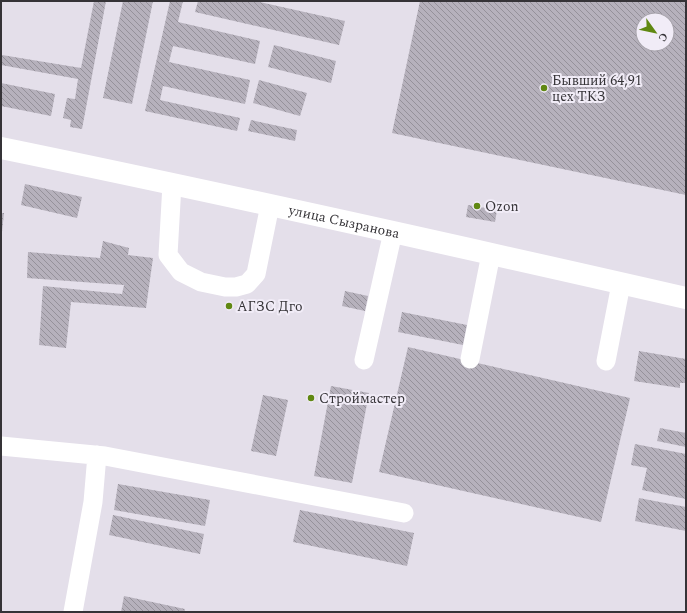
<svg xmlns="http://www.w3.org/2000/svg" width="687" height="613" viewBox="0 0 687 613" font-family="Spectral,serif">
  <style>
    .building { fill: url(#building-back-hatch); fill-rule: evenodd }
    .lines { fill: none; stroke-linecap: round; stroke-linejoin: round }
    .minor { stroke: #fff; stroke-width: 19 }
    .major { stroke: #fff; stroke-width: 22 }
    .poi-dot { fill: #608812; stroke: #f1ecf7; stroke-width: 1.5 }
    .labels { text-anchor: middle; stroke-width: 4; stroke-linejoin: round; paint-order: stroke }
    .poi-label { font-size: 14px; fill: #353337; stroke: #f1ecf7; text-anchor: start }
    .street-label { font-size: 14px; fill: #353337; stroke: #f1ecf7 }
  </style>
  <defs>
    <pattern id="building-back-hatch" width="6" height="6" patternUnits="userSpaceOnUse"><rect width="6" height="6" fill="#b6b1bc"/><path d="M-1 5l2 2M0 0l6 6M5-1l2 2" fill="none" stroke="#95919a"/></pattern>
  </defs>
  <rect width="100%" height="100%" fill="#e4dfea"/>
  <path class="building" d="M94,1H106L82,129L70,127L71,120L63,118L67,98L75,99L78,79L1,65L2,55L81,68Z
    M123,1H153L132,104L103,98Z
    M170,1H183L178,22L260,41L255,64L173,46L169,62L250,80L245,104L163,86L160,100L240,118L237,131L145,111Z
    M198,1H255L345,21L339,45L195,12Z
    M420,1H686V195L392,133ZM643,20H667V44H643Z
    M274,45L336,61L331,83L268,67Z
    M259,80L307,93L300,116L253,103Z
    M1,83L55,94L51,116L1,106Z
    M251,120L297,130L295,141L248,131Z
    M25,184L82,197L77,218L21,205Z
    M468,205L497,210L495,222L466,217Z
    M1,213H4L2,232H1Z
    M103,241L129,248L128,255L153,258L146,308L71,302L66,348L39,345L43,286L122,294L124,285L27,278L28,252L100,258Z
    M345,291L368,296L365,311L342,306Z
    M402,312L467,325L463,345L398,332Z
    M408,347L630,398L601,522L379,472Z
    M639,351L686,359V383H680V388L634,381Z
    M331,386L369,393L352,483L314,476Z
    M263,395L288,400L276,456L251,451Z
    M660,428L686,433V447L657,441Z
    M635,444L686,454V499L642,490L647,468L631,465Z
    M118,484L210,500L205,526L114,510Z
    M639,498L686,507V531L635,521Z
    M300,510L414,533L407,566L293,542Z
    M113,515L204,534L200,554L109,535Z
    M124,596L185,609L184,612H121Z"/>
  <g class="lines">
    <path class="minor" d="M172,184L168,255L181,272L201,282L225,287H236L247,284L256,274L270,205
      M470,359L491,254
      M364,360L393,232
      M606,361L621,284
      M1,446L105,456L404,513
      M73,612L93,502L97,455"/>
    <path class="major" id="s1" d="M1,148C230,195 458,246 686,298"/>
  </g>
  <g class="poi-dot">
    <circle cx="544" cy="88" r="4"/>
    <circle cx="477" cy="206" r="4"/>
    <circle cx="229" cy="306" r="4"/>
    <circle cx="311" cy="398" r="4"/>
  </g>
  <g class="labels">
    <g class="poi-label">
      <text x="552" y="85">Бывший 64,91<tspan x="552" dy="16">цех ТКЗ</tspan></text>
      <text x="485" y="211">Ozon</text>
      <text x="237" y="311">АГЗС Дго</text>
      <text x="319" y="403">Строймастер</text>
    </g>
    <g class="street-label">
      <text dy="5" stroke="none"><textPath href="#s1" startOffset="351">улица Сызранова</textPath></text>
    </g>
  </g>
  <rect width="687" height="613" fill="none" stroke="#353337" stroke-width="4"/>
  <g transform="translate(655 32) rotate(123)"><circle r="19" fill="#f1ecf7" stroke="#a6a2aa"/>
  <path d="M0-3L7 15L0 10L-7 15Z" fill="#608812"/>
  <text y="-6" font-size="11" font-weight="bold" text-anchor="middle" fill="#353337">С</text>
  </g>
</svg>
